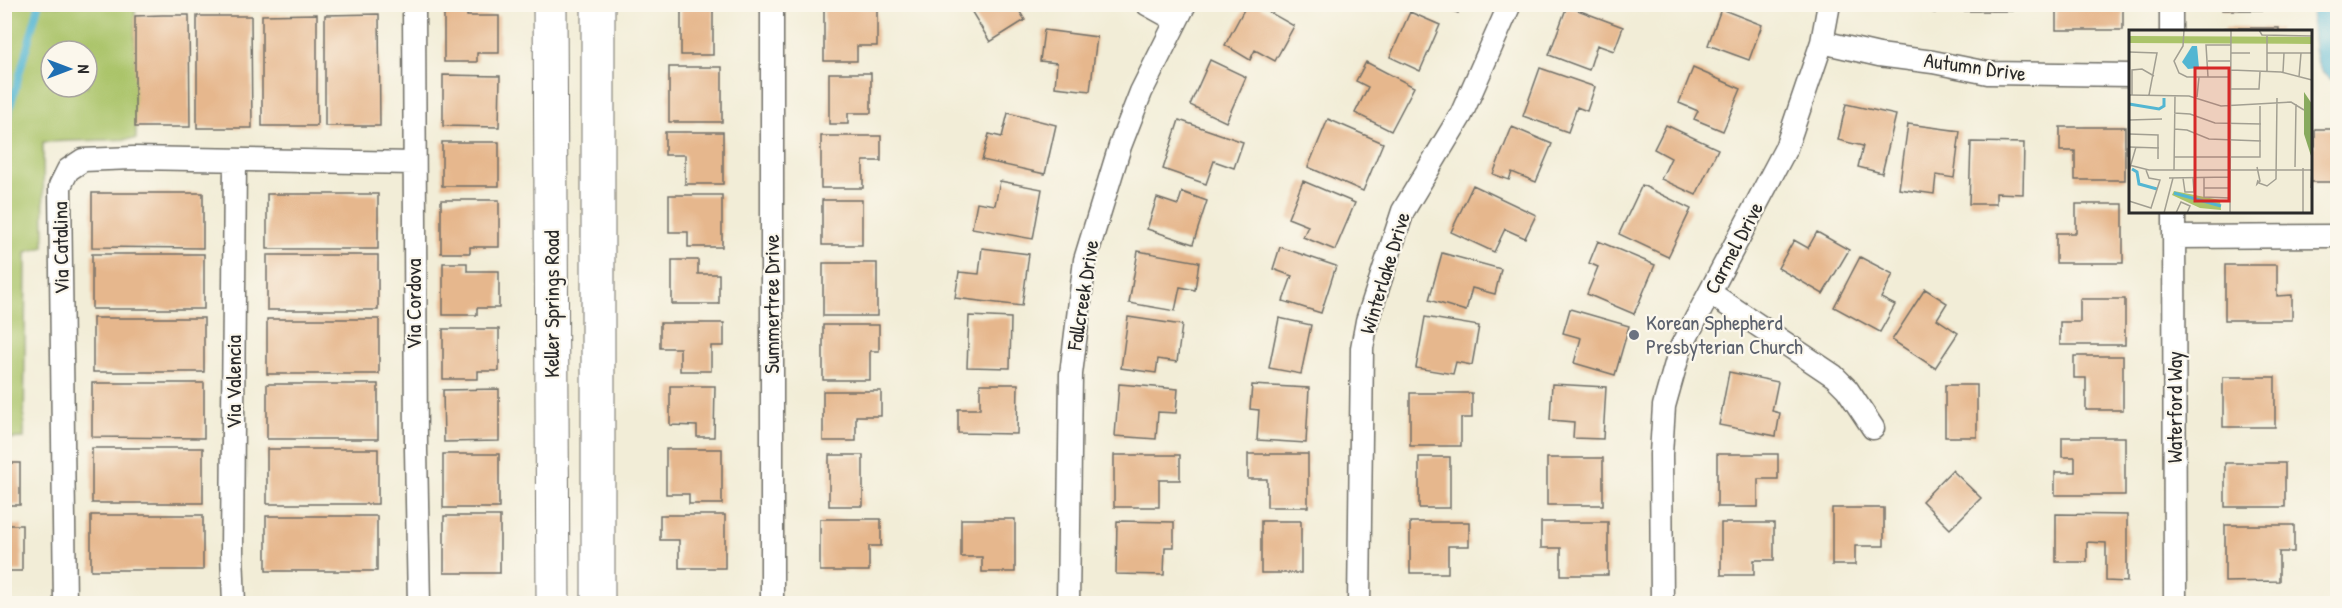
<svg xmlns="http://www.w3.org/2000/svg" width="2342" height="608" viewBox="0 0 2342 608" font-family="'Patrick Hand',sans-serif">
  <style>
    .green { fill: #abc46a; stroke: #6b784a; stroke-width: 1.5; fill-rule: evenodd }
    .water { fill: #53b6d2; stroke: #3f707e; stroke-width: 1.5 }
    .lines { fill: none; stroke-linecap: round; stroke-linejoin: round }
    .stream { stroke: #53b6d2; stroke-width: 7 }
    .building { fill: #e6b78d }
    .minor-casing { stroke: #716f67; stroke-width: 25 }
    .secondary-casing { stroke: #716f67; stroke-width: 35 }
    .minor { stroke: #fff; stroke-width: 22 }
    .secondary { stroke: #fff; stroke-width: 33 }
    .worship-dot { fill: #6b7280; stroke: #fbf7ec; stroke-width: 2 }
    .labels { text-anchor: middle; stroke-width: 4.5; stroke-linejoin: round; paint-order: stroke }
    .street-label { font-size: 21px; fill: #2b2b2b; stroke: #fbf7ec }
    .worship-label { font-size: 21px; fill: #5b616d; stroke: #fbf7ec; text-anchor: start }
    .inset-river { fill: none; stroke: #53b6d2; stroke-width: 3 }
    .inset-road { fill: none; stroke: #a29f92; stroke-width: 1.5 }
    .view { fill: #d62828; fill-opacity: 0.15; stroke: #d62828; stroke-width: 3 }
    .inset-edge { fill: none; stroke: #2b2b2b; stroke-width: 3 }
  </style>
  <rect width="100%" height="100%" fill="#fbf7ec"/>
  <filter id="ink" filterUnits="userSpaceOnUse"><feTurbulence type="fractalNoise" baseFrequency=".0167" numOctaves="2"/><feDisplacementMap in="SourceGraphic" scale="12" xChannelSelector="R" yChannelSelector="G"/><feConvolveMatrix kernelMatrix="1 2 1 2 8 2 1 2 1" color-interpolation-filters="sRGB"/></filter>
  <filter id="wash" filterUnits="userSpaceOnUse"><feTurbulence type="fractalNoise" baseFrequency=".008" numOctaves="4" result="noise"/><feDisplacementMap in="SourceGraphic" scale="24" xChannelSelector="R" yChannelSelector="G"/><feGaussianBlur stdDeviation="1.35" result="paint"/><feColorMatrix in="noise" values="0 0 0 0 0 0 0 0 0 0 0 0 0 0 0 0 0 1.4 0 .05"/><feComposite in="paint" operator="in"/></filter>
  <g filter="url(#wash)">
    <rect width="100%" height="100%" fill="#f2edd7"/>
    <path class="green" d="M4,5H135L136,139L43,142L44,247L26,252L24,438L4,439ZM51,51H87V87H51Z"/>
    <path class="water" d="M2312,5H2337V82C2308,72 2313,29 2312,5Z"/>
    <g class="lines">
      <path class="stream" d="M4,130L39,4"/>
    </g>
    <g id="blocks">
      <path class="building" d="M967,4H1015L1025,20L990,42Z
        M1247,4H1255L1294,26L1275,61L1255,50L1250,60L1225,45Z
        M1435,4H1461L1458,13Z
        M1898,4H1937L1935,13Z
        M1961,4H2012V11H1961Z
        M2070,4H2123V30H2056V6Z
        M2222,4H2282V10H2222Z
        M681,6H713V55H681Z
        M1567,6L1623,27L1614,51L1597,45L1589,70L1549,55Z
        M824,8H877V46H857V61H824Z
        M444,9H467V16H499V53H477V62H444Z
        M1721,9L1762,25L1749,60L1708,45Z
        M1410,12L1440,25L1420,71L1390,57Z
        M317,14V126H262V15Z
        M379,14L380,126H325V15Z
        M162,15H189L190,127H135V16Z
        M197,16H251L252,128H197Z
        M2225,28H2279V32H2225Z
        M1044,30L1097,37L1090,91L1055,87L1057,63L1040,61Z
        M1210,60L1246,77L1226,122L1190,105Z
        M1366,62L1414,87L1391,131L1355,113L1368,87L1356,81Z
        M669,67H722V122H669Z
        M1540,68L1595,87L1587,111L1577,107L1568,132L1523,116Z
        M1693,68L1741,89L1723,131L1694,119L1698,111L1679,103Z
        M829,73H871V113H848V124H829Z
        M443,75L500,76L499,127L443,126Z
        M1846,104L1896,115L1882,173L1858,167L1863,146L1838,140Z
        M1008,113L1056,125L1045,174L982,160L989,134L1002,137Z
        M1328,119L1383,143L1363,191L1308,167Z
        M1179,120L1243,142L1234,168L1214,161L1206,184L1163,169Z
        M1908,124L1960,131L1954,178L1936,175L1934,194L1899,189Z
        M1666,125L1718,149L1696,195L1661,179L1671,158L1654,149Z
        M1512,127L1552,144L1536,182L1512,172L1509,180L1493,174Z
        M2060,127H2125V180H2075V151H2060Z
        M2315,129H2338V182H2310V146H2315Z
        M665,132H723V184H685V155H665Z
        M821,136H881V161H863V188H821Z
        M442,142H499V186H442Z
        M1971,142L2024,143L2023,194L1996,193V204H1969Z
        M1000,181L1042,189L1033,239L972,228L977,202L995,205Z
        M1303,181L1355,203L1335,250L1303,237L1308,226L1288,218Z
        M1473,185L1536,215L1525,238L1505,229L1494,252L1451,232Z
        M1642,185L1691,209L1668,257L1619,234Z
        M1182,192L1207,201L1193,244L1147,229L1157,198L1178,205Z
        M92,193H203V248L92,247Z
        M267,194H378V249H267Z
        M669,195H722V247H688V232H669Z
        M441,200H499V247H470V253H441Z
        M822,200H862V245H822Z
        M2076,204H2123V263H2056V233H2076Z
        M1817,232L1849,250L1823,294L1778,268L1794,240L1808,248Z
        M1598,241L1655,265L1634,314L1587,294L1598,267L1589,263Z
        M1280,247L1336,266L1321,313L1283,301L1292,276L1273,269Z
        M982,248L1029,254L1022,306L955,298L959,272L979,274Z
        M1138,251L1199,262L1195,290L1180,287L1175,311L1129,303Z
        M1442,253L1501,269L1495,294L1472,288L1466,311L1429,300Z
        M92,254H204V309H92Z
        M267,255H378V310H267Z
        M1860,257L1893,274L1881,298L1895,305L1880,332L1834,307Z
        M672,260H698V274H719V304H672Z
        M443,263H467V271H499V308H477V315H443Z
        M823,263H877V316H823Z
        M2225,265H2277V296L2292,295V320H2225Z
        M1925,289L1947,303L1937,319L1958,333L1935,368L1892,340Z
        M2080,299H2125V345H2060V322H2080Z
        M1570,309L1629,326L1615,375L1574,363L1581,338L1563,333Z
        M969,316L1011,318L1010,368L967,367Z
        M1128,317L1182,325L1177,362L1158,359L1156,373L1121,368Z
        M1425,317L1479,326L1472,365L1456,362L1453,374L1416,368Z
        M93,318H204V372H93Z
        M1279,318L1311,325L1301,374L1269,368Z
        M267,319H379V374H267Z
        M660,323H724V346H711V371H680V348H660Z
        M823,325H879V351H870V380H823Z
        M443,329H499V371H478V379H443Z
        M2074,356H2123V410H2086V378H2074Z
        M1729,372L1778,382L1772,411L1780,413L1776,436L1719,425Z
        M2223,377H2275V427H2223Z
        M92,383H204V438L92,437Z
        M267,384H378V439H267Z
        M980,384H1018L1017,434L958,433V409H980Z
        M1119,384L1178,389L1176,413L1158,412L1156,439L1115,436Z
        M1552,384L1606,387L1603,439L1573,438L1574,422L1550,420Z
        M1252,385L1309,388L1306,443L1257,440L1259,410L1250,409Z
        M1945,385H1977V437H1945Z
        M670,386H715L714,437H697V426L670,425Z
        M499,389V441L444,442L443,390Z
        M823,391H881V416H856V441H823Z
        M1410,393H1472V418H1461V446H1410Z
        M2062,437H2125V495H2055V472H2075V457H2062Z
        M92,448H203V503H92Z
        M267,449H378V504H267Z
        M666,449H722V504H689V494H666Z
        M443,454H499V508H443Z
        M1248,454H1308V507H1267V479H1248Z
        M1717,454H1778V479H1758V507H1717Z
        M829,455H863V506H829Z
        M1114,455H1180V480H1159V507H1114Z
        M1419,457H1450V508H1419Z
        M1547,458H1603V505H1547Z
        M4,463H20V505H4Z
        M2225,463H2285V507H2225Z
        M1952,470L1981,498L1950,529L1922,501Z
        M1832,508H1884V546H1855V565H1832Z
        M2056,514L2127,515V582L2106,581V543L2087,542V562H2056Z
        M91,515H203V570H91Z
        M660,515H725V568H679V540H660Z
        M266,516H377V571H266Z
        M444,516H500V573H444Z
        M820,519H881V546H869V571H820Z
        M961,519H1015V572H982V557H961Z
        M1117,521L1174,522V547H1165L1164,575L1116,574Z
        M1261,521H1301V573H1261Z
        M1410,522H1469V546H1448V573H1410Z
        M1541,522H1608V575H1561V548H1541Z
        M1721,523H1774V560H1754V575H1721Z
        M4,525H22V571H4Z
        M2225,525H2294V552H2279V581L2225,582Z"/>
    </g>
  </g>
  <g filter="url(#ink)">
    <use href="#blocks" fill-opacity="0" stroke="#716f67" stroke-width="1.5"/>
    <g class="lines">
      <defs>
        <path id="minor" d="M414,4L416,450L419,604
          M772,4V604
          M1147,4L1176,20
          M2171,32V4
          M1822,42L1879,55L1933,62L1988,73L2130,75
          M2174,212L2175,604
          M2174,237L2338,236
          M1710,293L1834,376L1847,389L1873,428
          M65,604L60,186L68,170L83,160L133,158L413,163
          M234,604L232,552L235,160
          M1068,604L1071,374L1085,260L1120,146L1141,92L1185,4
          M1359,604L1362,348L1367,321L1403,211L1461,115L1510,4
          M1662,604L1661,454L1664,406L1680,349L1786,148L1822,42L1829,4"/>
        <path id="secondary" d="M550,4L553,604
          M598,4V604"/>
      </defs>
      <use href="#minor" class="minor-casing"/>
      <use href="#secondary" class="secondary-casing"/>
      <use href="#minor" class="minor"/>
      <use href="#secondary" class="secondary"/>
    </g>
  </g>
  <circle class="worship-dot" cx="1634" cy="335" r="6"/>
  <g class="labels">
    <g class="street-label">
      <text transform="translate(1975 67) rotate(8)" y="7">Autumn Drive</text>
      <text transform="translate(61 248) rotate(-91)" y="7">Via Catalina</text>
      <text transform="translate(1734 248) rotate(-62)" y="7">Carmel Drive</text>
      <text transform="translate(1385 273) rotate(-73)" y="7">Winterlake Drive</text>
      <text transform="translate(1083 295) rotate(-81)" y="7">Fallcreek Drive</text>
      <text transform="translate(414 304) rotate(-90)" y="7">Via Cordova</text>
      <text transform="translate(552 304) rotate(-90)" y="7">Keller Springs Road</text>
      <text transform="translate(772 304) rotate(-90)" y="7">Summertree Drive</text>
      <text transform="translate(234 382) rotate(-90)" y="7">Via Valencia</text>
      <text transform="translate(2175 407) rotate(-90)" y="7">Waterford Way</text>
    </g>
    <g class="worship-label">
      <text x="1646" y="330">Korean Sphepherd<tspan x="1646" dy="24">Presbyterian Church</tspan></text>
    </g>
  </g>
  <g transform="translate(2129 30)">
    <rect width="183" height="183" fill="#f2edd7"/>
    <path d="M0,6L183,7V14L0,13ZM45,161L91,170L92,180L71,178L43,165Z" fill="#abc46a"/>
    <path d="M175,62L183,74V129L175,104Z" fill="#88aa5e"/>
    <path d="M63,16H68L70,38L59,39L53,32Z" fill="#53b6d2"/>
    <path class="inset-river" d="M0,74L30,79L35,76V68M3,139L8,142L10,154L28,159M45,163L92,176"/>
    <path class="inset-road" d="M55,0L54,16L45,31L50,43L58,47H102M130,0L133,5L183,6M138,5V42M0,22L28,23L20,65M102,23H121M138,23H183M79,31H101M102,40L152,42L183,50M154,42L155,23M79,47L77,15H102M170,47L172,23M101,59H130L131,42M0,65L60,66L92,76L162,72L175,80M3,65V40L13,39L25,46M68,67L70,47M45,83L61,84L86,93L132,94M0,90L33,89M45,99L58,100L80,109L132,111M0,104L29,105V129M0,117L30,118M45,127H131V76M0,135L20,140H183M128,137L131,151L128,154L129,150M166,137L167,74M174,138V183M45,140L46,65M0,141L7,117M40,148L101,147M54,148L56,162H65L64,148M75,148V167L101,168M130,153L138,156L147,149L148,68M75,158H101M182,158L183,140M0,171L22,178L31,150L20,148L17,140M35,183L44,148M47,183L52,172L61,176L58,183M101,183L102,0"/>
    <path class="view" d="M66,38H100V171H66Z"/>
    <rect width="183" height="183" class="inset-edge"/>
  </g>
  <rect width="2342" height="608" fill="none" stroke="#fbf7ec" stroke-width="24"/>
  <g transform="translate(69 69) rotate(90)"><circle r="28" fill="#fbf7ec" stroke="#a8a59f" stroke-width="1.5"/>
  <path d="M0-4.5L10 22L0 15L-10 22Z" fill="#1f6fb2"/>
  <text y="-9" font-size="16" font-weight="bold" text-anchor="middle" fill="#2b2b2b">N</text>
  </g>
</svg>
